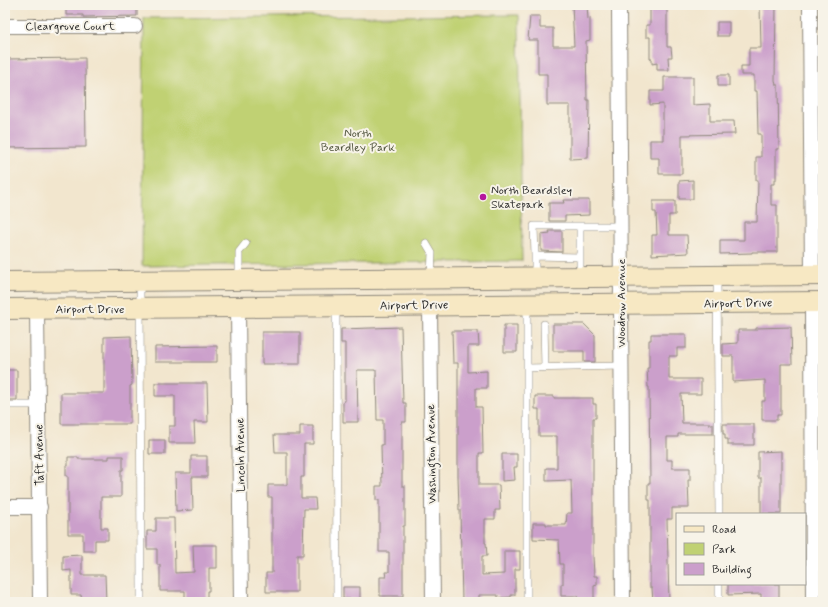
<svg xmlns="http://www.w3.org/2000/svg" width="828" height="607" viewBox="0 0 828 607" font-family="Mynerve,sans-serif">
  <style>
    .green { fill: #c0d173; stroke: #767e4f }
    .building { fill: #cb9fcb }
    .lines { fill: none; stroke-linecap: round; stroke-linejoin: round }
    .lane-casing { stroke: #8e887c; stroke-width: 8 }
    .street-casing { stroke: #8e887c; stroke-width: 16 }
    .secondary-casing { stroke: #8e887c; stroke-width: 22 }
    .lane { stroke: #fff; stroke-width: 7 }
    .street { stroke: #fff; stroke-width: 14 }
    .secondary { stroke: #f7e8c3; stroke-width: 20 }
    .poi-dot { fill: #b5179e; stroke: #f7f3e8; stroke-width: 1.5 }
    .labels { text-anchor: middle; stroke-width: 4; stroke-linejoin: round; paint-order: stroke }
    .street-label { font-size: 12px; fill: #2b2b2b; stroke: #f7f3e8 }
    .park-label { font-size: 12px; fill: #50543d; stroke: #f7f3e8 }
    .poi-label { font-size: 12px; fill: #2b2b2b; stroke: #f7f3e8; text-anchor: start }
  </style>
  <rect width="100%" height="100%" fill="#f7f3e8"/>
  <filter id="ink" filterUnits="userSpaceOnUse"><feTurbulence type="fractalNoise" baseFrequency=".025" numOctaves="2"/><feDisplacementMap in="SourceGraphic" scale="8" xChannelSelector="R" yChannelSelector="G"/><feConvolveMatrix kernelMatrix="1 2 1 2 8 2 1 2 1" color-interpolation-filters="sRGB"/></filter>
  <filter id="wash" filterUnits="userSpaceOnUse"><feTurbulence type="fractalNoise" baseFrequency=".012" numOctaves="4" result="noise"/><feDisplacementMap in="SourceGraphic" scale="16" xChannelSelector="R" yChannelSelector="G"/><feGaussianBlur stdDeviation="0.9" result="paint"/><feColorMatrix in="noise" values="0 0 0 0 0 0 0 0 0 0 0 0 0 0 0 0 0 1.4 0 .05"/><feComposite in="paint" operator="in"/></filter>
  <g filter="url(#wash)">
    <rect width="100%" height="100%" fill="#f2e6ce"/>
    <path class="green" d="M519,15L522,261L142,266L144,18Z"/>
    <g id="blocks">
      <path class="building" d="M66,5H137V16L83,17V15H66Z
        M572,5H587L588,19L590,18V40L586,41L587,100H589L588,158L570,159V105H547V74H538V40H528L530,16H540V28H553V46H574Z
        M650,5H667V47H671L672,57H668L669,70H657V63L652,64V59H650V37H646V25H650Z
        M760,5H776L775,80L776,85H778L779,149H776V180H774V184H771V205H777V252H752V253L720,254V240H744V222H757L758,180H756V157H761V134H758L757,91H754V75H741V66H749V48H761Z
        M717,22H729V36H717Z
        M85,58L86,147L5,148V59Z
        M718,75H729V86H718Z
        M664,77H693V105L710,104V121H734L735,134L682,135V174H659V158H650V140H663V104L650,105V91H664Z
        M693,180V199H679V181Z
        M563,200H589V215L565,216V221H549V203H564Z
        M653,201H675V215H669V235H687L688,253L652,255V235H657L656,212H653Z
        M549,231H562V252L541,251V234L550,233Z
        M553,324H584L595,335V362H584V351H553Z
        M504,325H517V352H504Z
        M401,327L403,403H406V422H402V486H405V526H403V596H380V577H386L385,572H389V552H379V500H376V486H382L381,445H383V420H377L376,370H357L358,422H343V402L345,401V343H341V329Z
        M791,327L792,364H781V415H777V420H762V401H765V380L733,382V356H723V344L738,343V330H756V328Z
        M452,331H478L479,346H468V372L487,371V388H476V407H482L483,453H479V485H499L500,510H495V519H485V543H486L487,556H482V575L504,574V551H520V569H515V595H511V597L498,598V595H479V602H462L460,510H459L458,476V363H453Z
        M262,332H300V364H262Z
        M651,334H686V348H677V356H669V379H701V394H681L682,423H709V424H713V434H678V437H667V460H672V468H690V480H688L689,508H672V519H667L669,602H653L652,588H650V500H648V483H650L649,387H648L647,368H649V340H651Z
        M131,336L132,385L130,386V424H61V393H104V337Z
        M217,346V362H155V347Z
        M5,370H17V400H5Z
        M155,383H207L208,422H194L195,443H169V426H175V396H155Z
        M535,396H554V398H593V404H596V418H593V556L594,576H597V585L594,586V602H578V596H561V584H563V564H560L559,540L533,539V523H546V525H566L567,513H572L571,480L546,481V468H557V436H539V409H535Z
        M723,424H754V445H728V439H725V434H723Z
        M300,426H313V444H304V477H301V498H315L316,509H304L303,555H297V592H266V573H272V497H268V485H287V452H275L274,435H300Z
        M149,440H165V454H149Z
        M781,451V514H761V478H758V452Z
        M502,454H517V467H514L515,480L502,481Z
        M109,456H123V470H121V497H101V528H108V540H95V551H83V534H68V476H66V466H68V457H78V459H109Z
        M191,456H207V477H192L193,510L176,511L175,473H191Z
        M156,518H174L175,573L194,572L193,545H217V568H209V591H207V602H185V591H160V565H157V549H147V531H156Z
        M82,555V575H105L106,602H82L81,595H71V570L63,571V556Z
        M728,584H779V602H761V594L728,595Z
        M343,587H360V599H343Z"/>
    </g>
  </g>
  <g filter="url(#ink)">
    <use href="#blocks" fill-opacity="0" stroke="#8e887c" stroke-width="1"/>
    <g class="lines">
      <defs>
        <path id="lane" d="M580,226V276
          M426,243L432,253L431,277
          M535,256V276
          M580,257L535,256L534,226H621
          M717,277L719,514
          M239,278V252L246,243
          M140,282L141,602
          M527,305V602
          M336,306L337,602
          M544,324L545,368
          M812,335L823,334
          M527,368L621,366
          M5,405H38
          M719,584V602"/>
        <path id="street" d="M619,5L623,602
          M810,5L812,276
          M5,26H135
          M812,302L813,602
          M430,305L433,602
          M238,308L241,602
          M37,309L40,602
          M5,507H40"/>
        <path id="secondary" d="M5,282L823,275
          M5,309L823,302"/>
      </defs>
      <use href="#lane" class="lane-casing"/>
      <use href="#street" class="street-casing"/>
      <use href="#secondary" class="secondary-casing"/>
      <use href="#lane" class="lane"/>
      <use href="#street" class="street"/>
      <use href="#secondary" class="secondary"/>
    </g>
  </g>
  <circle class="poi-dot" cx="483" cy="197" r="4"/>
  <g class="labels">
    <g class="street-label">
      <text x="70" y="30">Cleargrove Court</text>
      <text transform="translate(621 303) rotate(-90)" y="4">Woodrow Avenue</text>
      <text transform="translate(738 303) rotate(-1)" y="4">Airport Drive</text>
      <text transform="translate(414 305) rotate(-1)" y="4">Airport Drive</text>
      <text x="90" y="313">Airport Drive</text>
      <text transform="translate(431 454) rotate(-91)" y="4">Washington Avenue</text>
      <text transform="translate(39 455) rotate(-91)" y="4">Taft Avenue</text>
      <text transform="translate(240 455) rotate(-91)" y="4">Lincoln Avenue</text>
    </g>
    <g class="park-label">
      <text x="358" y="137">North<tspan x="358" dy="14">Beardley Park</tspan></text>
    </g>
    <g class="poi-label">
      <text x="491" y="194">North Beardsley<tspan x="491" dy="14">Skatepark</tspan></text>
    </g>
  </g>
  <rect width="828" height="607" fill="none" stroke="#f7f3e8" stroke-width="20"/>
  <rect x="676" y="513" width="130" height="72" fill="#f7f3e8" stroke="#a5a39c"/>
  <rect x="684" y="526" width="20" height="6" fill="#f7e8c3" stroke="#a5a39c"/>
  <text x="712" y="533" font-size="12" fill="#2b2b2b">Road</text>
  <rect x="684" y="543" width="20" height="12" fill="#c0d173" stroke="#a5a39c"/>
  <text x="712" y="553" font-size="12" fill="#2b2b2b">Park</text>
  <rect x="684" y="563" width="20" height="12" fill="#cb9fcb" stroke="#a5a39c"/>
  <text x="712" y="573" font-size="12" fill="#2b2b2b">Building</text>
</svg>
